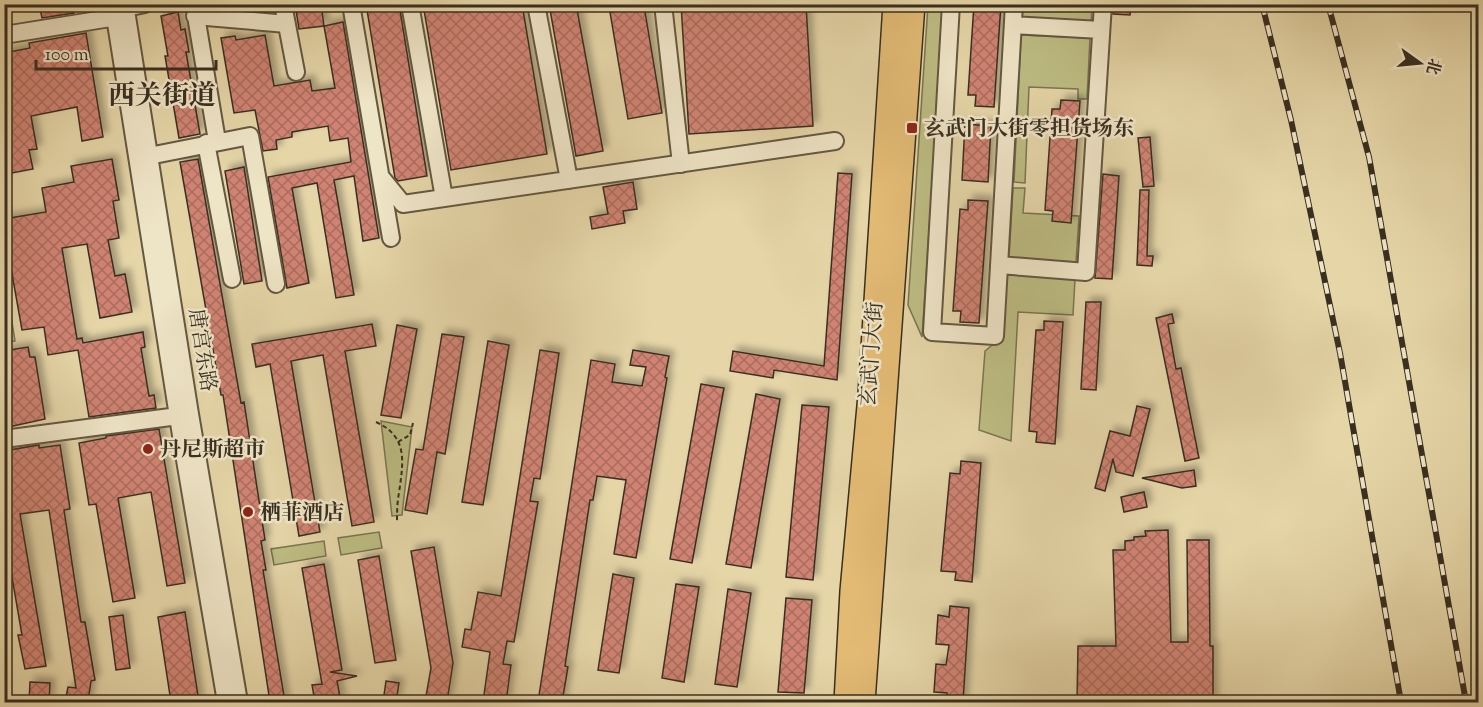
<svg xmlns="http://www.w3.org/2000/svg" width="1483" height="707" viewBox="0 0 1483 707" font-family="'Sorts Mill Goudy','Noto Serif SC',serif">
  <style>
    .grass { fill: #bcbb82; stroke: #7a7552; stroke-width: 1.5 }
    .forest { fill: url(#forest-firs); stroke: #7a7552; stroke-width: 1.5 }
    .building { fill: url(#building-cross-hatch); stroke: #392f21; stroke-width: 1.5; filter: url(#shadow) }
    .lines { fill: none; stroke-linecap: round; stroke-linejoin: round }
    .minor-casing { stroke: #645842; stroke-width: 20 }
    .major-casing { stroke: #392f21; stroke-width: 24 }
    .path { stroke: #392f21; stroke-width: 2; stroke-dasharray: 4.5 3; stroke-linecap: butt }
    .minor { stroke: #eee4c6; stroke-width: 16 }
    .major { stroke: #e2ba74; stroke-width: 21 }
    .rail-casing { stroke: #392f21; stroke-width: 6 }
    .rail { stroke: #eee4c6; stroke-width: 4; stroke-dasharray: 11; stroke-linecap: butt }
    .poi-dot { fill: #8f2418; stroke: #eee4c6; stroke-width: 2 }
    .labels { text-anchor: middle; stroke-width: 5; stroke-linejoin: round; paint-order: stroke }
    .poi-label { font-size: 21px; font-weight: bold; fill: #392f21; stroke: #eee4c6; text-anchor: start }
    .street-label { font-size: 21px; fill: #392f21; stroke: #eee4c6 }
    .district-label { font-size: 27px; font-weight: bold; fill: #392f21; stroke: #eee4c6 }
  </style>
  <defs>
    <pattern id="forest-firs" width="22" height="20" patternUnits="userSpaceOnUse" patternTransform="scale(1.5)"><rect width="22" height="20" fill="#bcbb82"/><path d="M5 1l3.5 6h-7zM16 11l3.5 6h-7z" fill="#9a986a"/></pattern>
    <pattern id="building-cross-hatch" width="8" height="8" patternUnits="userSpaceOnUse" patternTransform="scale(1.5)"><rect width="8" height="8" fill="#d08372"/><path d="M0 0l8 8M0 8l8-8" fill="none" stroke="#aa6c5d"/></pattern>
    <filter id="shadow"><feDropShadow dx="5" dy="-5" stdDeviation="3" flood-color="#0004"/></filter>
  </defs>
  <rect width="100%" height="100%" fill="#e5d5a7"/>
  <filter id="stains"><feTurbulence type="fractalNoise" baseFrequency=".00333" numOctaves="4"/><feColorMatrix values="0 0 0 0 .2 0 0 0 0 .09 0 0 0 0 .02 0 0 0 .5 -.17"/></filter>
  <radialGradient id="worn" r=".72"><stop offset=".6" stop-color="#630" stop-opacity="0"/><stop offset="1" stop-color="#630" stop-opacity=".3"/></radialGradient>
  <path class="grass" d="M207,5H277L279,17L208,13Z
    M928,5H944L922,337L908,305Z
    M1022,5H1092L1091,26L1021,21Z
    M1021,35L1090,38L1087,99H1078V89L1029,87L1025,183L1014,182Z
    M1013,188H1025L1023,213L1079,216L1076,262L1009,258Z
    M1005,273L1075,279L1073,315L1018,312L1011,441L979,430L985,351L998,340Z
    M381,421L412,427L402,515L392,516Z
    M379,532L382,548L341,555L338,538Z
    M324,541L326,556L274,565L271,549Z"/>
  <path class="forest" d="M5,278L15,341L5,343H4Z"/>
  <path class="building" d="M39,4H73L74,13L42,18Z
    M295,4H321L324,26L299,29Z
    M366,4H399L427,176L398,181L395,178Z
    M423,4H522L547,154L451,170Z
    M549,4H576L603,151L576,156Z
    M681,4H806L813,126L689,134Z
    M974,4H1001L994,107L975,106L976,95H968Z
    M1113,4H1131L1130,15L1113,14Z
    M644,6L662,113L628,119L610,12Z
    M178,12L181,30L185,29L189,52H186L200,134L179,138L165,56H168L161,16Z
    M343,22L379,238L363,241L354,176L334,180L354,295L336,298L317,183L292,188L309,283L287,288L268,177L351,162L348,138L330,141L328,126L292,132V137L276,140L277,149L263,151L255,110L234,113L221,38L235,36L236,40L265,35L274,86L310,80L312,91L335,88L324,26Z
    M86,33L103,137L82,141L77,107L31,116L37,149L29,150L33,169L7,174L4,161V53L30,48L29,43Z
    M1061,100L1080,101L1071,223L1052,221L1053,211L1045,210L1052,109H1060Z
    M965,124L991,126L988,182L962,180Z
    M1150,137L1154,186L1143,187L1138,138Z
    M112,159L119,200L113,201L119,238L108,240L115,276L125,274L132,312L100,318L87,244L62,248L77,339L82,338L83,343L143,332L145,347L141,348L149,396L154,395L156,408L89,417L78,350L48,355L44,327L22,330L9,257L4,258V219L46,212L42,188L74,182L71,166Z
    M198,159L241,403L244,402L265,540L261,541L266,570H263L285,702H270L223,395H221L180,162Z
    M244,167L262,281L244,284L225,171Z
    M838,173L852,174L837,380L774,370L773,378L730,371L733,351L824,366Z
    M1103,174L1119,176L1112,279L1095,278Z
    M633,182L637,209L623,211L625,223L592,229L590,217L608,214L603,187Z
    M1140,190H1149L1147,256H1153L1152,266L1137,265Z
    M968,200L988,201L979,323L960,322L961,311H953L960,209L968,210Z
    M1086,302H1101L1096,390L1081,389Z
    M1172,314L1174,323L1168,324L1176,369L1181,368L1199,458L1185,461L1156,318Z
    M1044,321L1063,322L1055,444L1036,442L1037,432L1029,431L1036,330H1044Z
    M372,324L376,346L345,351L374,522L352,526L323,355L291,361L320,532L299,536L270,364L256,367L252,344Z
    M397,325L417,329L401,418L381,415Z
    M442,334L464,337L445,454L437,452L427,514L405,510L416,449L423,450Z
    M488,341L509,345L483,505L462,502Z
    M28,347L30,357H35L45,419L4,428V351Z
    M540,350L559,353L540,479L534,478L530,501L538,502L514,642L507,641L503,664L511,665L506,702H483L490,652L462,647L465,629L471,630L478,592L501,596Z
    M633,350L669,356L665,377L667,378L636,558L614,554L626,480L597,476L593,500H590L565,666L568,667L562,702H538L591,360L615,364L612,382L642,386L646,367L630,365Z
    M701,384L724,388L692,563L670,559Z
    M756,394L780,399L751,568L726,564Z
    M802,405L829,407L813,580L786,577Z
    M1137,406L1150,409L1133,476L1116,472L1113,459L1105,491L1095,488L1110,431L1130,436Z
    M159,429L185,583L167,586L151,492L118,498L135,598L113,602L96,504L89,505L79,443L106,438V436Z
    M39,445V448L60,445L70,509L64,510L81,622H85L95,680L91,681L88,702H65L68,687L76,688L49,510L20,514L46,666L25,669L18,635H22L4,531V451Z
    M961,461L981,463L972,582L955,580L956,572L941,571L950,473L960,474Z
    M1194,470L1196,486L1182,488L1142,478Z
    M1144,492L1147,507L1124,512L1121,497Z
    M1168,530L1171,642H1188L1187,540H1209L1210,646H1213V702H1077L1078,646H1116L1113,550H1125V541L1134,540V537L1146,536L1145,531Z
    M434,547L453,663L447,702H425L431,668L411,551Z
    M379,556L396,660L375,663L358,560Z
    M324,564L342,670L330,672L357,676L337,681L341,702H315L312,685L322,684L302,568Z
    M613,574L634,578L619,673L598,670Z
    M676,584L699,587L684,682L662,678Z
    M728,589L751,593L737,687L715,684Z
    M786,598L812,600L804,693L778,692Z
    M950,606L969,608L963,702H947V693L934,692L936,664L946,665L949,645L936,644L938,615L949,617Z
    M185,612L199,702H171L158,617Z
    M123,615L130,668L116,670L109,617Z
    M386,681L399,683L396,702H383Z
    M30,682L50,683L49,702H29Z"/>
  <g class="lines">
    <defs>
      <path id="minor" d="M113,4L183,448L226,702
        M125,4L190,414L239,702
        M194,4L217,141
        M283,4L296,72
        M351,4L391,238
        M410,4L444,198
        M536,4L569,180
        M663,4L681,164
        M951,4L932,332L995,336L1014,4
        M126,8L145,4
        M195,16L287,24
        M1013,25L1101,30
        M4,35L123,16
        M206,143L232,279
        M149,156L250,136L276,284
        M381,177L403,204L835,141
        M999,265L1086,272L1103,4
        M4,439L178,416"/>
      <path id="major" d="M845,702L851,591L869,395L894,4
        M864,702L914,4"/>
    </defs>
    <use href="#minor" class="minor-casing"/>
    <use href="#major" class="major-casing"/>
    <path class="path" d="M376,422C409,437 403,463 399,493C397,503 397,513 397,523
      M398,442L410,435L413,423"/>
    <use href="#minor" class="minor"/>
    <use href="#major" class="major"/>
    <defs>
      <path id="rail" d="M1262,4L1291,120L1340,353L1401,702
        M1328,4L1369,157L1466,702"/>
    </defs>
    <use href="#rail" class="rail-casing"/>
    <use href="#rail" class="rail"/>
  </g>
  <g class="poi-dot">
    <rect x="906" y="122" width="12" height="12" rx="3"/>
    <circle cx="148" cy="449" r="6"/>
    <circle cx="248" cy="512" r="6"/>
  </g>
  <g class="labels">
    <g class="poi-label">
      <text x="924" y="135">玄武门大街零担货场东</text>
      <text x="160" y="456">丹尼斯超市</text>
      <text x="260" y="519">栖菲酒店</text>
    </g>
    <g class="street-label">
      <text transform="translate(203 350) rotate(81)" y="7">唐宫东路</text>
      <text transform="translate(871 354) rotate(-86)" y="7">玄武门大街</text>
    </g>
    <g class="district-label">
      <text x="162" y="104">西关街道</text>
    </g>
  </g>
  <rect width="1483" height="707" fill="none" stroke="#e5d5a7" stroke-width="24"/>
  <rect x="6" y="6" width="1471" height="695" fill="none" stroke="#392f21" stroke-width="3"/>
  <rect x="12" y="12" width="1459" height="683" fill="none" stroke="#392f21" stroke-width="1.5"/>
  <g transform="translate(1420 63) rotate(105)" stroke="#eee4c6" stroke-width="4.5" paint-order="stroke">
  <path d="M0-4.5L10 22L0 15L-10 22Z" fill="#392f21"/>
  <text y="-9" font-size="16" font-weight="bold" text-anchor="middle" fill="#392f21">北</text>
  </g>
  <path d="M36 60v9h180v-9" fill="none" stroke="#392f21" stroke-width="3"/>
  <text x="45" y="60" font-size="18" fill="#392f21" stroke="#eee4c6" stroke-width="4.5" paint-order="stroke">100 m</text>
  <rect width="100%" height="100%" filter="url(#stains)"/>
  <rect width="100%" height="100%" fill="url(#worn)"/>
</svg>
